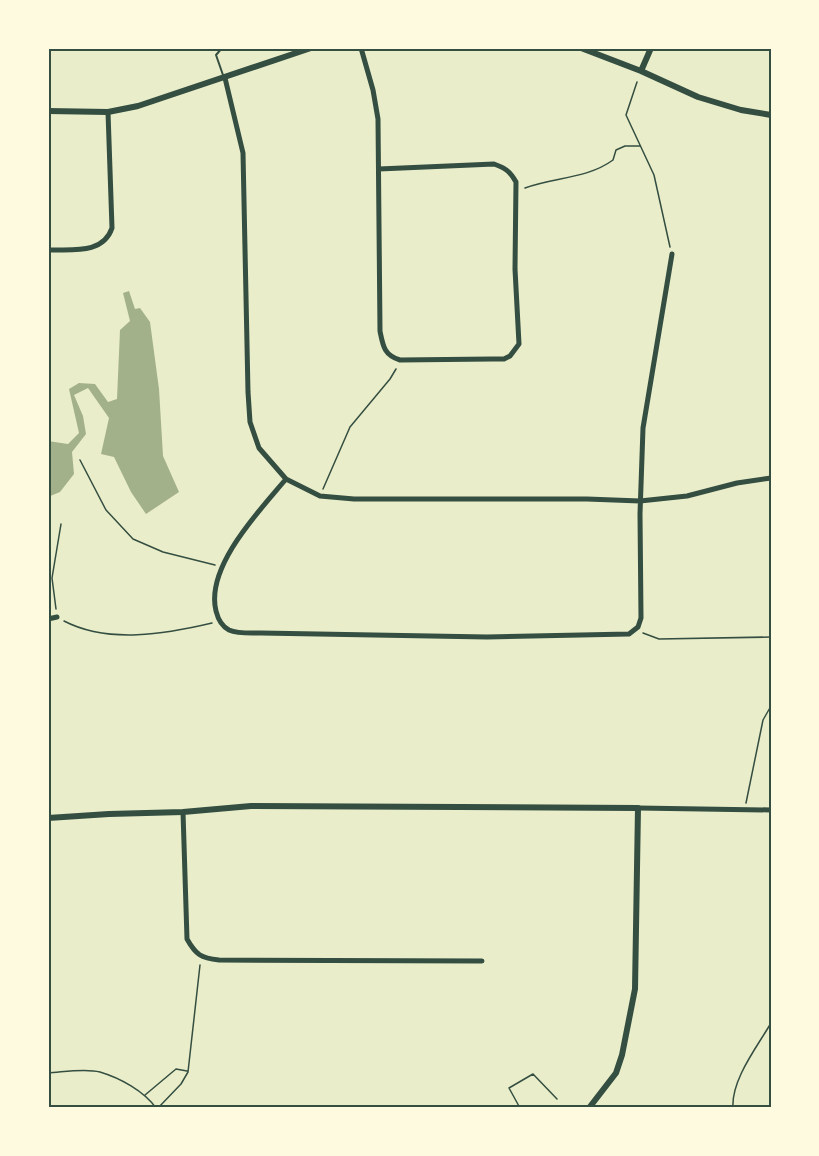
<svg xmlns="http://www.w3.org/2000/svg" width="819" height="1156" viewBox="0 0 819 1156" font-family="'Sofia Sans Condensed',sans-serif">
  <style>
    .water { fill: #a3b18a }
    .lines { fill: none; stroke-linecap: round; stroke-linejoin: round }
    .path { stroke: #344e41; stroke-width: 1.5 }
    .service { stroke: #344e41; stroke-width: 2 }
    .minor { stroke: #344e41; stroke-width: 5 }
    .tertiary { stroke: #344e41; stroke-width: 6 }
    .neatline { fill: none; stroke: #344e41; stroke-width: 2 }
  </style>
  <rect width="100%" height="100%" fill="#e9edc9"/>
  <path class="water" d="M129,291L135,309L140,308L150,322L159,389L163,456L179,492L146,514L131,492L114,457L101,454L109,418L88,388L74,395L83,416L86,434L72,452L74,474L60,492L48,497V441L68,444L79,433L69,389L79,383L95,384L108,402L117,399L120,330L130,321L123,293Z"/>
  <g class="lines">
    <path class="path" d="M637,82L626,115L654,175L670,247
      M525,188C554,177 587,179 613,160L616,150L625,146H640
      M80,460L106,510L133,539L163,552L215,565
      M323,489L350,427L390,379L396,369
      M56,609L52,578L61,524
      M64,621C108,644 166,634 212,623
      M643,633L659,639L771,637
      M746,803L763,720L771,706
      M48,1073C64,1072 85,1068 100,1072C120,1078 144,1091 156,1108
      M145,1095L176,1069L187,1071
      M158,1108L181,1084L188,1072L200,965
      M520,1108L509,1088L533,1074L557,1099
      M733,1108C731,1080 757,1047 771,1023"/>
    <path class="service" d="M222,48L216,55L223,75"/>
    <path class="minor" d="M361,48L373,90L378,119L380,331C383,346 384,355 400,360L492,359H504L510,356L519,344L515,269L516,182C510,171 505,168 494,164L379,169
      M225,78L243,153L248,392L250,422L259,448L286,479L320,496L354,499H587L640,501L687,496L737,483L771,478
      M48,250C71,249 103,255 112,228L108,112
      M286,479C260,510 205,567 216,611C218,619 221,626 229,630C238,634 251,633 261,633L487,637L629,634L638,627L641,618L640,514L643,428L672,254
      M48,619L57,617
      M638,808L771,810
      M183,812L187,939C196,955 201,958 219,960L482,961"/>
    <path class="tertiary" d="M581,48L641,71L698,97L741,110L771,115
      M641,71L651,48
      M48,111L108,112L138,106L311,48
      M48,818L109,814L183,812L251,806L638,808L635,989L622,1055L616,1073L589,1108"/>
  </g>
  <rect width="819" height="1156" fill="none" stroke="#fefae0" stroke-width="99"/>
  <rect x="50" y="50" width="720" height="1056" class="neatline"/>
</svg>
